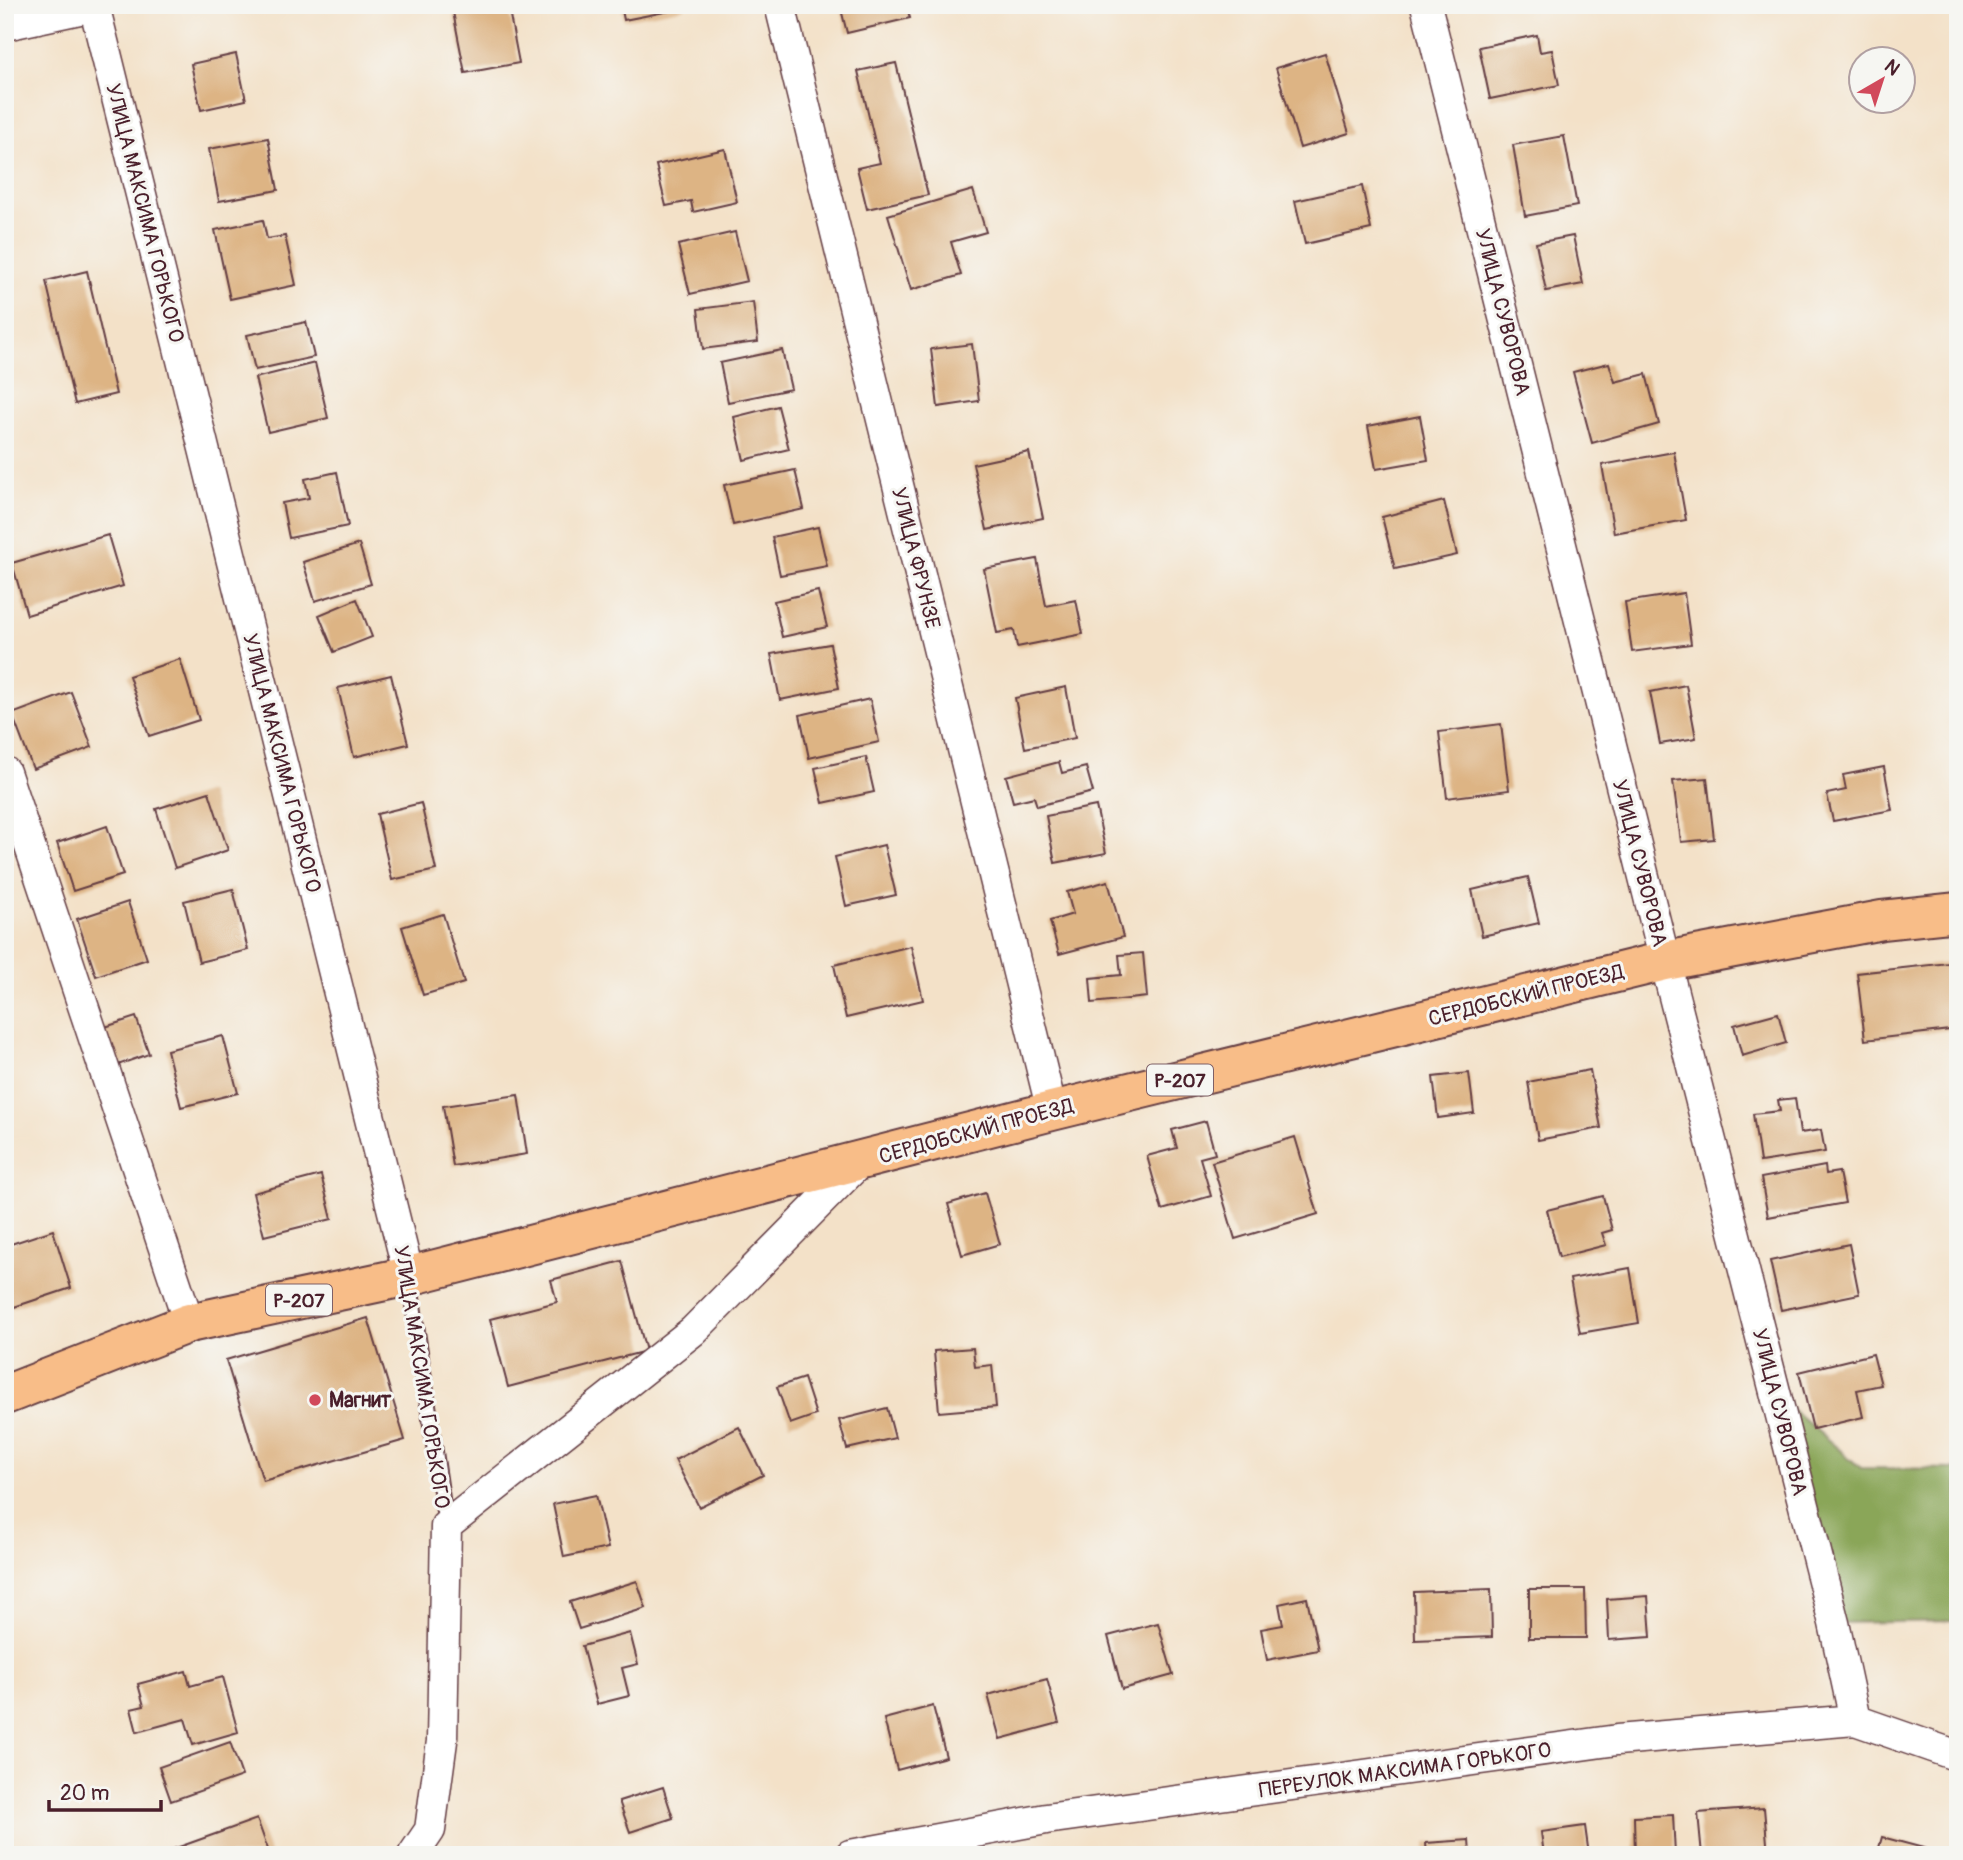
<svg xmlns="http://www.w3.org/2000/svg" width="1963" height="1860" viewBox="0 0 1963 1860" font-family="Pangolin,sans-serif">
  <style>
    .forest { fill: #8aa658; stroke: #6a6242; stroke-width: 2 }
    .building { fill: #ddb484 }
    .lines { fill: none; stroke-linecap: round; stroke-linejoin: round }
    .service-casing { stroke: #633c43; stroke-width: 18 }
    .minor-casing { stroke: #633c43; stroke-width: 33 }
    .primary-casing { stroke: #633c43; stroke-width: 42 }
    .service { stroke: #fff; stroke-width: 14 }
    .minor { stroke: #fff; stroke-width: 30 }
    .primary { stroke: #f8bd88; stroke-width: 38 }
    .poi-dot { fill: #d1495b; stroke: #f6f6f2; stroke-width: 2.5 }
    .labels { text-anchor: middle; stroke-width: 6; stroke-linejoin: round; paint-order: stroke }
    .shield { fill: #f6f6f2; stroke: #7e6067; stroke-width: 2 }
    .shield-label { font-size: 19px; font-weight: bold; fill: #4a1f2b }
    .street-label { font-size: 21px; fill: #4a1f2b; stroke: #f6f6f2 }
    .poi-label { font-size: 21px; font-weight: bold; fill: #4a1f2b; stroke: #f6f6f2; text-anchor: start }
  </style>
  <rect width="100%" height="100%" fill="#f6f6f2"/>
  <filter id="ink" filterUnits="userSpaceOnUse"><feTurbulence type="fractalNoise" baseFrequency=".0143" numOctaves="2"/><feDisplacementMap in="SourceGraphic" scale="14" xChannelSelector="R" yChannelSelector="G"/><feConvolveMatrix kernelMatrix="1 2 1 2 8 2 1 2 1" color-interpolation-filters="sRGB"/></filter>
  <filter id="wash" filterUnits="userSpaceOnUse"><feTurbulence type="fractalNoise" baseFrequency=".00686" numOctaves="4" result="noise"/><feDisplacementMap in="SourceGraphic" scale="28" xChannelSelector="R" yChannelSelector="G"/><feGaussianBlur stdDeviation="1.57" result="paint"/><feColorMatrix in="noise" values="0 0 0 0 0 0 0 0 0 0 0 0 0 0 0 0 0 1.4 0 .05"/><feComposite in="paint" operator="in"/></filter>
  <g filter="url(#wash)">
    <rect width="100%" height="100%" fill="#f3e1c8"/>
    <path class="forest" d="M1773,1393L1861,1468L1958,1469V1621L1834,1623Z"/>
    <g id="blocks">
      <path class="building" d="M489,5H508L519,63L465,73L453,12Z
        M621,5H684L685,8L624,20Z
        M840,5H906L910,18L847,33Z
        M1537,35L1540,52L1552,50L1559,85L1490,99L1479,47Z
        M1325,53L1349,133L1300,148L1276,68Z
        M236,54L246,100L201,110L191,64Z
        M896,63L928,195L867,209L857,168L880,163L858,71Z
        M1564,136L1577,206L1525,216L1513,145Z
        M268,138L278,190L219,201L209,149Z
        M725,149L737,202L693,212L691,201L666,206L656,165Z
        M1362,186L1371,229L1305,244L1295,201Z
        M973,190L986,232L951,242L961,275L911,290L888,215Z
        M263,220L267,239L285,236L296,285L230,299L215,230Z
        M735,232L747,281L690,294L678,245Z
        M1573,236L1583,284L1546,291L1536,243Z
        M87,271L116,394L75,404L46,281Z
        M753,302L758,342L703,349L698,309Z
        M306,322L314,357L255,370L247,335Z
        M972,344L979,401L938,407L931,349Z
        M782,350L791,389L728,402L720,363Z
        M315,363L328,418L268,432L255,378Z
        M1609,363L1615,382L1646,374L1659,424L1592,443L1573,372Z
        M778,406L789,449L744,460L734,417Z
        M1420,416L1428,460L1376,469L1368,426Z
        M1029,452L1043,518L987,530L973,464Z
        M1674,452L1686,520L1614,533L1602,465Z
        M795,470L804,509L733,525L724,485Z
        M337,472L348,526L289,538L282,503L309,498L305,479Z
        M1444,501L1457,555L1395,569L1382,517Z
        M818,527L827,566L780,575L772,537Z
        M108,535L123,586L27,615L12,563Z
        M359,544L371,584L315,601L303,562Z
        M1037,559L1046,606L1076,600L1083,634L1017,647L1014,630L997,633L984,569Z
        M818,591L827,627L782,637L774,601Z
        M1684,593L1691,644L1632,652L1625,602Z
        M357,599L372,637L334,652L319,615Z
        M830,644L839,688L780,700L771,654Z
        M180,659L199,720L149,736L129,676Z
        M391,675L408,744L354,757L338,688Z
        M1686,685L1696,738L1660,744L1650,692Z
        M1066,687L1075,738L1025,748L1015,698Z
        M71,692L92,747L33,769L12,714Z
        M870,699L879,742L809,758L800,715Z
        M1501,724L1509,790L1447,798L1439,732Z
        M866,757L874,792L823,803L815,768Z
        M1059,762L1062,773L1086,767L1093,792L1037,806L1034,797L1013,802L1006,776Z
        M1884,767L1892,810L1833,821L1827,794L1846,790L1843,775Z
        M1707,778L1714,839L1681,842L1673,781Z
        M209,792L228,850L175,868L156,809Z
        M421,803L436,870L392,880L377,814Z
        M1096,806L1106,853L1055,863L1046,816Z
        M107,826L123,875L73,891L57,843Z
        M884,845L896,895L846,906L835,857Z
        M1528,877L1539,923L1482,936L1472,890Z
        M1108,881L1123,937L1059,954L1050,921L1073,914L1067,892Z
        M233,889L248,950L199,962L184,901Z
        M128,902L147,959L96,976L77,919Z
        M443,914L464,983L423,995L402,927Z
        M911,946L923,1000L846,1018L834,965Z
        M1143,953L1147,997L1092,1003L1090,978L1121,975L1119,955Z
        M1958,962V1000H1956L1958,1029L1865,1040L1857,973Z
        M1778,1013L1786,1043L1742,1056L1734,1025Z
        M136,1017L149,1054L115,1066L102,1028Z
        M223,1036L238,1093L181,1107L167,1050Z
        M1590,1070L1601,1128L1538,1140L1528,1082Z
        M1469,1073L1474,1113L1438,1118L1433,1077Z
        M518,1095L527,1154L453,1166L443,1106Z
        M1795,1098L1800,1133L1821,1130L1825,1152L1760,1162L1753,1114L1780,1111L1778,1100Z
        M1206,1121L1215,1154L1200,1158L1211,1196L1162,1210L1147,1156L1177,1148L1172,1130Z
        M1295,1137L1318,1214L1235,1239L1212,1162Z
        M1825,1166L1826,1174L1839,1172L1845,1203L1768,1217L1761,1178Z
        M321,1175L332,1219L264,1236L253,1193Z
        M985,1193L1000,1244L962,1255L948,1204Z
        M1603,1196L1612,1230L1602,1233L1606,1245L1559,1257L1547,1210Z
        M53,1230L71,1288L5,1310V1246Z
        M1849,1244L1859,1294L1781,1310L1770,1261Z
        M622,1261L646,1351L508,1387L490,1319L557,1302L551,1280Z
        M1630,1268L1639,1323L1580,1333L1570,1279Z
        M368,1318L405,1440L263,1481L226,1360Z
        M973,1348L975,1367L992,1365L996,1407L939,1412L934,1351Z
        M1873,1354L1881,1385L1857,1390L1863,1417L1813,1429L1799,1372Z
        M804,1378L816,1415L790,1424L777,1387Z
        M887,1408L895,1438L847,1449L839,1420Z
        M739,1427L763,1475L699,1507L675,1460Z
        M596,1495L608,1548L564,1557L553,1504Z
        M637,1581L646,1608L579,1629L570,1602Z
        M1491,1589L1492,1637L1415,1640L1414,1592Z
        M1529,1589H1585L1586,1638H1529Z
        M1648,1596L1651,1637L1609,1640L1607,1599Z
        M1307,1598L1318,1650L1267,1660L1261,1629L1283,1625L1279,1604Z
        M1158,1623L1173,1675L1122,1689L1108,1636Z
        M630,1633L638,1664L622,1668L629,1696L597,1704L582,1646Z
        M186,1671L190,1686L223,1677L238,1732L193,1745L185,1719L137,1732L131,1709L144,1706L138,1684Z
        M1047,1679L1059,1723L1000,1739L988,1695Z
        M933,1706L946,1757L897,1770L884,1719Z
        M230,1742L242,1776L171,1801L159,1767Z
        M663,1787L673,1818L630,1832L619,1801Z
        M1764,1808L1768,1855H1702L1698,1813Z
        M1673,1815L1675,1855H1635L1634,1817Z
        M257,1819L270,1855H169L168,1851Z
        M1585,1826L1589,1855H1544L1541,1832Z
        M1882,1837L1946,1854V1855H1877Z
        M1469,1840L1470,1855H1427L1426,1843Z"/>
    </g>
  </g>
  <g filter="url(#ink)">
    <use href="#blocks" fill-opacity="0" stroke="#633c43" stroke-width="2"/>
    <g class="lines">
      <defs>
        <path id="service" d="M409,1278L446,1525"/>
        <path id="minor" d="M94,5L409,1276
          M780,5L1052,1111
          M1426,5L1665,961L1834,1623L1855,1720
          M5,25L98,5
          M5,772L189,1323
          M413,1855L430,1830L442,1741L446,1526L693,1331L860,1162
          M850,1855L1046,1819L1617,1740L1855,1720L1958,1756"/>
        <path id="primary" d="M5,1395L189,1323L409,1276L1052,1111L1665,961L1882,920L1958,912"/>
      </defs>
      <use href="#service" class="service-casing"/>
      <use href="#minor" class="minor-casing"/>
      <use href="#primary" class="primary-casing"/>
      <use href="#service" class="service"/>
      <use href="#minor" class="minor"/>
      <use href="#primary" class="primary"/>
    </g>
  </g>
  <circle class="poi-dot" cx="315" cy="1400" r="7"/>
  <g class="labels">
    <g class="shield">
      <rect x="1147" y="1064.5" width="66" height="31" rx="5"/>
      <rect x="266" y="1284.5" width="66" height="31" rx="5"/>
    </g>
    <g class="shield-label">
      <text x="1180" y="1087">Р-207</text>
      <text x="299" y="1307">Р-207</text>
    </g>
    <g class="street-label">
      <text transform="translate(145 213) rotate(76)" y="7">УЛИЦА МАКСИМА ГОРЬКОГО</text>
      <text transform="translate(1503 312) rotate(76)" y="7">УЛИЦА СУВОРОВА</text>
      <text transform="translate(916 558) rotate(76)" y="7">УЛИЦА ФРУНЗЕ</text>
      <text transform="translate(282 763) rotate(76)" y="7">УЛИЦА МАКСИМА ГОРЬКОГО</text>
      <text transform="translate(1640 863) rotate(76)" y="7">УЛИЦА СУВОРОВА</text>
      <text transform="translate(1526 995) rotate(-14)" y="7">СЕРДОБСКИЙ ПРОЕЗД</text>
      <text transform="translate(976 1131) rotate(-15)" y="7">СЕРДОБСКИЙ ПРОЕЗД</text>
      <text transform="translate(422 1377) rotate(81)" y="7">УЛИЦА МАКСИМА ГОРЬКОГО</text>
      <text transform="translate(1780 1412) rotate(76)" y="7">УЛИЦА СУВОРОВА</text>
      <text transform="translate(1405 1770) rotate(-8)" y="7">ПЕРЕУЛОК МАКСИМА ГОРЬКОГО</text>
    </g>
    <g class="poi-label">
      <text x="329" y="1407">Магнит</text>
    </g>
  </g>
  <rect width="1963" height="1860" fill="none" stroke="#f6f6f2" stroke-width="28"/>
  <g transform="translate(1882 80) rotate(39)"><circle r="33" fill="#f6f6f2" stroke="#b1a0a2" stroke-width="2"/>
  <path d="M0-5L12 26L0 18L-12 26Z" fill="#d1495b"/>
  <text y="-10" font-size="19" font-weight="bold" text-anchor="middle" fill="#4a1f2b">N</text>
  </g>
  <path d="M49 1800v10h112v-10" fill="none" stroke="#4a1f2b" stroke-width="3.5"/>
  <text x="60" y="1800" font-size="21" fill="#4a1f2b" stroke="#f6f6f2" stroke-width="5" paint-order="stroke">20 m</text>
</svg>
